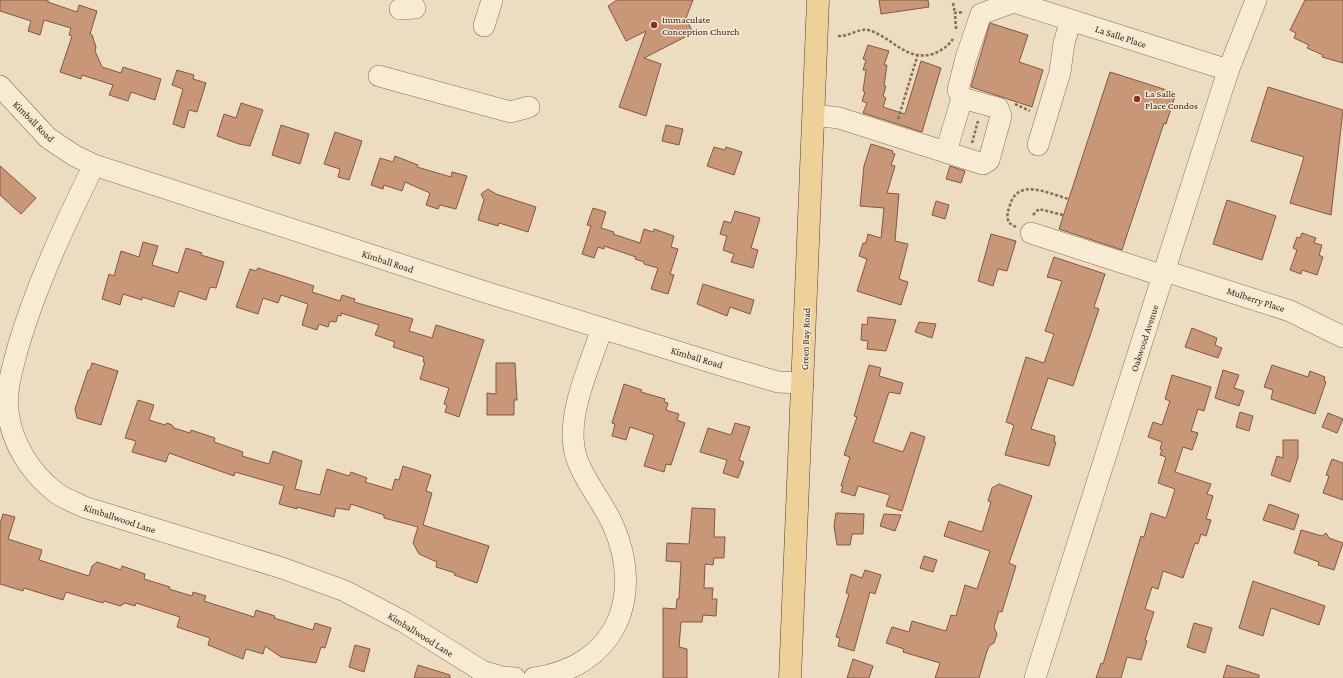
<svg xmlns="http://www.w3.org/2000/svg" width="1343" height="678" viewBox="0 0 1343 678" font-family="'Crimson Pro',serif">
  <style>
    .building { fill: #c89778; stroke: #825840 }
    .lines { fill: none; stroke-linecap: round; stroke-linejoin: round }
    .minor-casing { stroke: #846e59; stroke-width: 22 }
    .major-casing { stroke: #523d2d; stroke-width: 23 }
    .path { stroke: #846e59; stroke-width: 2.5; stroke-dasharray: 3 2; stroke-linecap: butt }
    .minor { stroke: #f7ebd3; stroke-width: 21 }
    .major { stroke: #eed199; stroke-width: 22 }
    .poi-dot { fill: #902c30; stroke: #f3e8d0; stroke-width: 1.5 }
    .labels { text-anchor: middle; stroke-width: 3; stroke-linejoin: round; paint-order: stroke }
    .poi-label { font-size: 10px; fill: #34271d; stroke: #f3e8d0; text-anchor: start }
    .street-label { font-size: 10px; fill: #34271d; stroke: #f3e8d0 }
  </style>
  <rect width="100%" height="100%" fill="#ecddc0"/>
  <path class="building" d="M0,0H48V2L77,12L79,5L97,11L90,34L92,35L96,47L95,51L102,67L121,73L123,67L161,79L155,100L131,92L128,101L109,95L113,85L82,75L81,79L60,72L72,36L69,35L71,28L44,20L40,35L28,31L31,21L0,11Z
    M617,0H693L686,18L693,33L644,58L661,64L646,116L619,107L646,31L626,41L608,6Z
    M879,0H928L929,7L881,14Z
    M1305,0H1343V63L1322,57L1323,55L1307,48L1309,45L1294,38L1296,33L1290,30Z
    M990,23L1028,35L1019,62L1043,70L1032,107L971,87Z
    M868,45L889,51L884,65H887L884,86H886L883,96L886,98L883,107L905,114L921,61L941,68L922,132L863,113L867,103L862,101L865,92L863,91L866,70H863L866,60L863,59Z
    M177,70L194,75L193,79L206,83L197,112L189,110L184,128L173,124L183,89L172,85Z
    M1110,72L1176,93L1166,124L1164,123L1122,250L1059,229Z
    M1268,87L1343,110L1331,215L1290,203L1304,157L1251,141Z
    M241,103L263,110L250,146L239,144L217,136L224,114L236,118Z
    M281,125L309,134L300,164L272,155Z
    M666,125L683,129L679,145L662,141Z
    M335,132L362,141L349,180L338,177L340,169L324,164Z
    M871,144L893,151L892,153L895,154L891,165L895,166L887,193L899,194L895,241L908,244L899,279L908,282L901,305L857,291L867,259L859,256L863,243H866L868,234L881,238L884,208L860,206L864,166Z
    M714,147L725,150L726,147L742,152L734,175L707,166Z
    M395,156L418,165L417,167L451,177L452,172L467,176L456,209L440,205L438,209L426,205L430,193L405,182L402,191L384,185L383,189L371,185L380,158L393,162Z
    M0,166L36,198L21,214L0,195Z
    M950,166L965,171L961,183L946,179Z
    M488,189L496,194L536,207L528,232L499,223L498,226L478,220L484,200L481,194Z
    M1227,200L1276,216L1262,260L1213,244Z
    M936,201L949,205L945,219L932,215Z
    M593,208L606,212L601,228L614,232L613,234L640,243L644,229L653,232L654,229L674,236L671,247L678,249L670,274L674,275L668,294L651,289L658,268L644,264V262L635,259L636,257L604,246V249L598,247L594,258L582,254L591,226L587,225Z
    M735,211L760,218L751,248L758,250L753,268L731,262L734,254L723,250L727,236L720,234L724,221L731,223Z
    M1302,233L1316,238L1314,243L1322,245L1319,255L1323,257L1317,275L1302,270L1301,274L1290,270L1297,250L1293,248L1297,237L1300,238Z
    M991,234L1016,241L1007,271L998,269L993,286L978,281Z
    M143,242L158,246L152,265L178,273L186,248L202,253L201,255L224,262L216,288L210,287L206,300L179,291L174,307L142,297V300L123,294L120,305L102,299L109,274L114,276L121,251L139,257Z
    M1054,257L1105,274L1094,307L1099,309L1073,386L1048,378L1031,429L1055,436L1054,442H1056L1049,466L1005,455L1014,425L1006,422L1026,357L1044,363L1054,334L1045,331L1062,281L1047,277Z
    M258,268L314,286L312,292L340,301L342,295L355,299L354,302L413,319L409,331L432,338L436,325L484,340L459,417L445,412L447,405L444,404L449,388L420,379L425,362H423L424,357L393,347L395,342L375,335L379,325L341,313V316L338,315L336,322L330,321L328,327L319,324L317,330L302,325L308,304L281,295L278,303L263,298L258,314L236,307L250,269L256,271Z
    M703,284L754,300L750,314L730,307L727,316L697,304Z
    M868,317L896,320L886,351L867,349L868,341L861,340L862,324L867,325Z
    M919,322L936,324L932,338L915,332Z
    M1192,328L1217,338L1215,345L1222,348L1218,358L1185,347Z
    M92,363L118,371L101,425L77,418L75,409L88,370H90Z
    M496,363H515L517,400H514V415H487V393L496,394Z
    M869,365L881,368L879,376L903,383L900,394L889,392L873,442L903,452L911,432L925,437L902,511L886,506L890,495L858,486L855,496L841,492L843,486H841L850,457L844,455L857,417L854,416Z
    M1272,365L1308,377L1310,371L1325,377L1324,381L1326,382L1315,414L1271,399L1273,390L1264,387Z
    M1223,370L1239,375L1234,388L1244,391L1239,406L1215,398Z
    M1172,375L1211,387L1204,411L1198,409L1191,431L1198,433L1192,450L1183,447L1175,472L1211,484L1207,494L1213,496L1206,519L1211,520L1206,536L1201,534L1198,544L1195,543L1183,578L1163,571L1158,589L1152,587L1145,609L1154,612L1145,640L1147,641L1141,660L1127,657L1121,678H1096L1101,663L1103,664L1141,536L1144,537L1151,513L1166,518L1175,489L1158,483L1166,457L1160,455L1162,450L1160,449L1162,442L1148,437L1153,422L1162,425L1170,401L1165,399Z
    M624,384L642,390L641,392L665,399L664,402L668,403L666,410L679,414L677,420L685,423L671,465L666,464L664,472L644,466L654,435L630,427L626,440L612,436L615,424L612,423L615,413Z
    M138,400L154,405L149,420L165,425L167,423L172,425L174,428L190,433L191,430L215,438L214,442L243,452L242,456L269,464L273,451L302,461L295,489L320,495L327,469L349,476L351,472L367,478L365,482L392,490L395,479L399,480L403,466L431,475L426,491L432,493L423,525L489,546L477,583L454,575L455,573L436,567L437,562L419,554L413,543L418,527L384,518V515L351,504L349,510L336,508L334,517L297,507V509L279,504L284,486L235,472L234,476L169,453L166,462L132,452L136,441L125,438Z
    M1240,412L1253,416L1249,431L1236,427Z
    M1328,413L1343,419L1337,433L1322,427Z
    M735,423L750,427L739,460L744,462L738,478L723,473L727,460L700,452L708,428L731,435Z
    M1283,440H1298V458L1290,482L1271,475L1277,456L1283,458Z
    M1332,459L1343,463V500L1323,493L1329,476L1326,475Z
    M999,484L1032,496L1009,563L1016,566L1002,612L999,611L994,627L997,634L994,643L990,645L987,651L979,678H935L940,663L903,652L904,649L886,643L892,627L909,632L912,621L946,631L951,615L956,616L965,585L977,589L990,551L944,536L949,521L982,532L991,502L988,501L992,488Z
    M1269,504L1299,515L1294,530L1263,520Z
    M692,508L715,509L714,537H725L724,558H714L713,565L705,564L704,588H713L712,599H717L716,616L703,615L702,622H681L679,647L687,649V678H663V608L676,609L677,599H679L681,562L666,561L667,543L689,544Z
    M836,513L864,514L863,534H852L850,545H837L834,526Z
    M3,514L15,517L8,539L42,550L39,560L89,576L92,566L97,562L121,570L122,566L145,574L144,579L170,587L169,589L192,596L193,592L206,596L204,601L254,617L256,610L275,616L274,618L313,630L315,623L331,628L325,648L321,647L316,663L281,657L265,646L263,654L246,649L243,659L208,645L210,638L177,627L180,617L136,603L135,606L125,603L120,606L104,601L103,603L66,592L63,600L24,588L23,591L0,584V524Z
    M884,514L901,515L895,531L880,526Z
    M1301,530L1322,536L1326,533L1329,538L1343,543L1334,570L1318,565L1319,562L1294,553Z
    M924,556L937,560L933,572L920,568Z
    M865,570L881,575L875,594L870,592L854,651L838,646L840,638L836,637L849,594L846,593L851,574L862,578Z
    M1253,581L1325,606L1319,625L1271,608L1263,636L1239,628Z
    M1194,623L1212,628L1205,653L1187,647Z
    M355,645L370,649L364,672L349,667Z
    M853,659L873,666L869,678H847Z
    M418,665L450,675V678H414Z
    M1227,665L1259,675V678H1223Z"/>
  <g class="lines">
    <defs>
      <path id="minor" d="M1014,2L1228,70
        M400,9L415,8
        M484,26L492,0
        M379,76L510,112L529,107
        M0,86L48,138L75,156L94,165L482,291L730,368L778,382L803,383
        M814,115L839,118L983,164L989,160L1001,116L998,108L962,98L958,90L966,58L981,14L1014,2
        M1038,145L1060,72L1064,43L1071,20
        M946,152L962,98
        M94,165C65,224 37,283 18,347C13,367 5,390 8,412C12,443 30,472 54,491C62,498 74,502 84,507L282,568L345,591L404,622L482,671L502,677L515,678
        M1031,233L1164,276
        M1165,271L1290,311L1343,337
        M534,678C615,667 645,598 613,525C603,502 577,472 574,447C568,410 591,363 602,328
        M1035,678L1221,93L1230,66L1256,0"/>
      <path id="major" d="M790,678L818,0"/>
    </defs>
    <use href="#minor" class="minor-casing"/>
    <use href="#major" class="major-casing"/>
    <path class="path" d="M953,3L955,13
      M956,29L955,13L964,12
      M838,36C848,37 859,28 868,30C891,36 906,62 933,54C941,51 948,46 953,39
      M1015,104L1030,111
      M898,119L918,54
      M972,143L978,121
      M1033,215L1039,209L1063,215
      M1016,227L1009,223C1006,216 1008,211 1010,205C1018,177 1049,194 1069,199"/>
    <use href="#minor" class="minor"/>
    <use href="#major" class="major"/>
  </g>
  <g class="poi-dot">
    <circle cx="654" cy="25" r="4"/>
    <circle cx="1137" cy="99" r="4"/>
  </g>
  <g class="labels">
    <g class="poi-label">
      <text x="662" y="23">Immaculate<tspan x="662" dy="12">Conception Church</tspan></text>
      <text x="1145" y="97">La Salle<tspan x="1145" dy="12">Place Condos</tspan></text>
    </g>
    <g class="street-label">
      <text transform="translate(1121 36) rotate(18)" y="4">La Salle Place</text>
      <text transform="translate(34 121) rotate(45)" y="4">Kimball Road</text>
      <text transform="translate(388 261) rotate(18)" y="4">Kimball Road</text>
      <text transform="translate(1256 299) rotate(18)" y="4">Mulberry Place</text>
      <text transform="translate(1144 338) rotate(-72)" y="4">Oakwood Avenue</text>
      <text transform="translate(805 339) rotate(-88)" y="4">Green Bay Road</text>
      <text transform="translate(697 357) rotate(17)" y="4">Kimball Road</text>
      <text transform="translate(120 518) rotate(18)" y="4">Kimballwood Lane</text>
      <text transform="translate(421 634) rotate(32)" y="4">Kimballwood Lane</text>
    </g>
  </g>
</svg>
